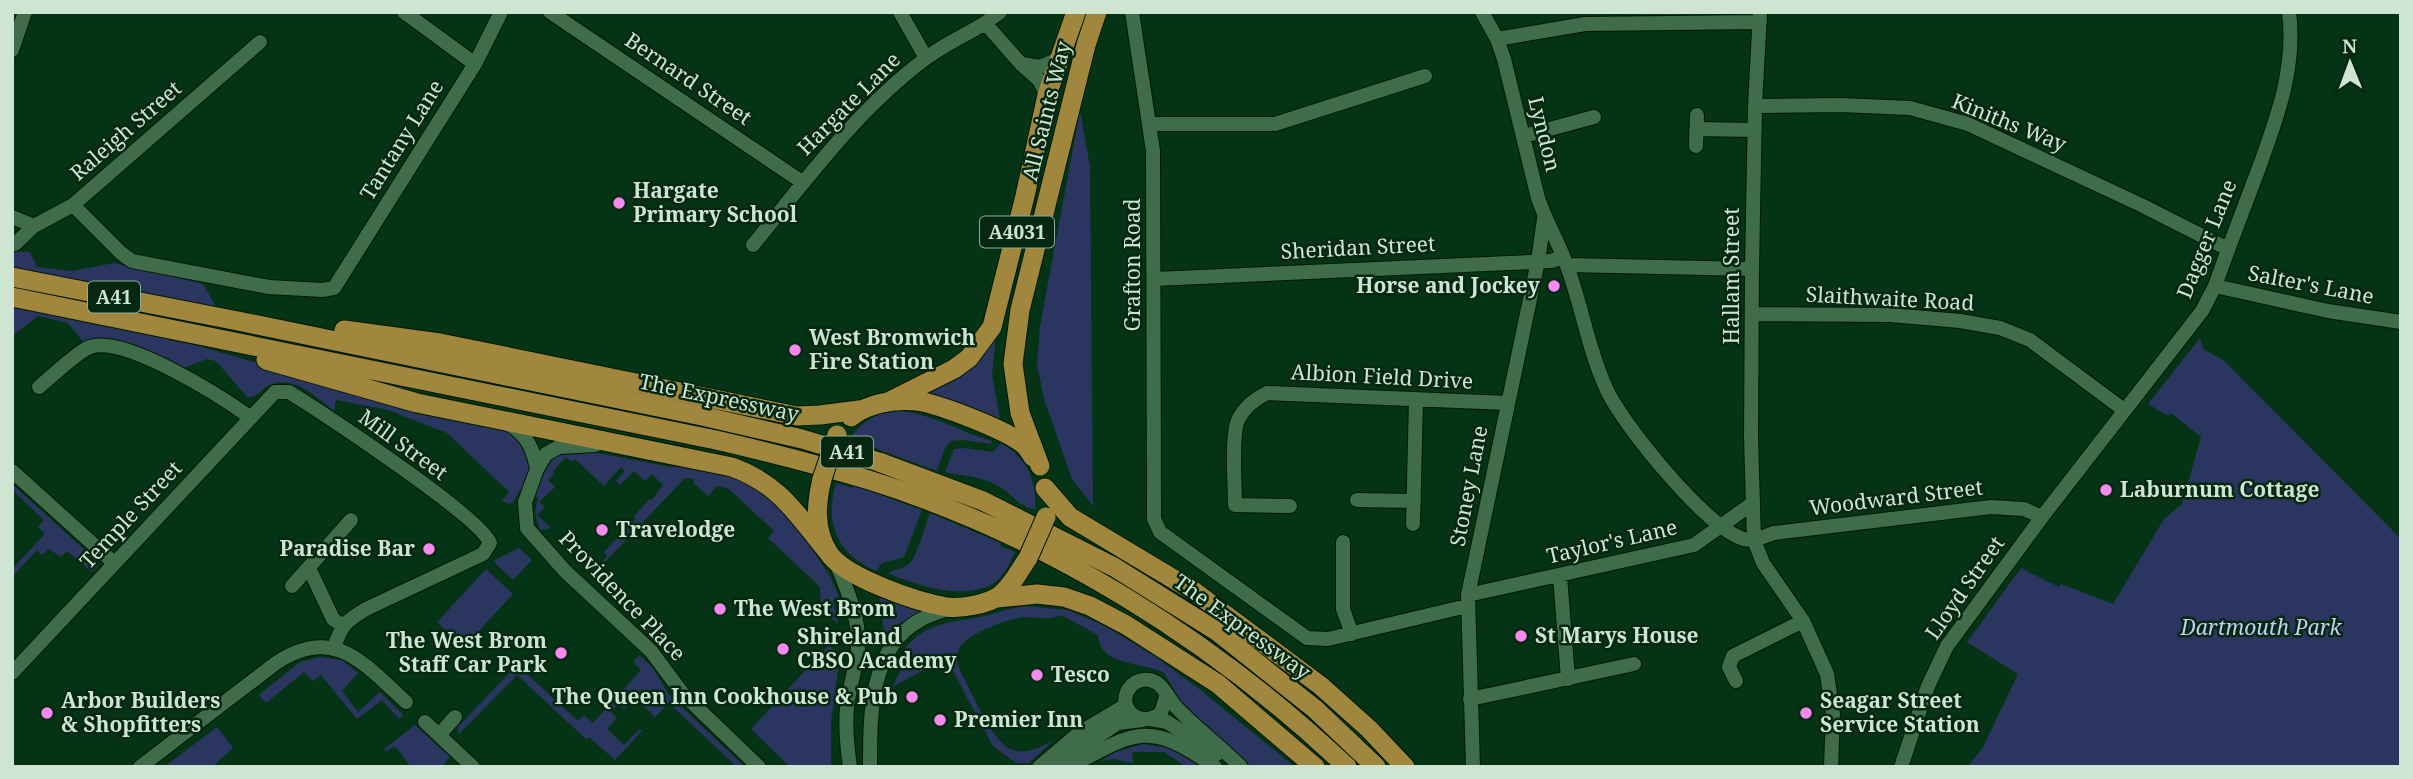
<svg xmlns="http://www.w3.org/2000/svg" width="2413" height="779" viewBox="0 0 2413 779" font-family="'Noto Serif',serif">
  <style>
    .green { fill: #2a3660 }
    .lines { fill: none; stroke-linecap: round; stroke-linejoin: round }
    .minor-casing { stroke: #001a04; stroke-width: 16 }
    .highway-casing { stroke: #001a04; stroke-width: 21 }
    .minor { stroke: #3f6c49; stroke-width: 14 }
    .highway { stroke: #a1873d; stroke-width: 19 }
    .highway-bridge-casing { stroke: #001a04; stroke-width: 21; stroke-linecap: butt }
    .highway-bridge { stroke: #a1873d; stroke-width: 19 }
    .poi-dot { fill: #f689ed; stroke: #062811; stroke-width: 2.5 }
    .labels { text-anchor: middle; stroke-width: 5; stroke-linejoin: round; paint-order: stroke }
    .shield { fill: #062811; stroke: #91ac97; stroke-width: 2 }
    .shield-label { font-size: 19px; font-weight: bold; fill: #cde5d1 }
    .street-label { font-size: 21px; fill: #cde5d1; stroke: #062811 }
    .poi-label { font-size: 21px; font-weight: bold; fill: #cde5d1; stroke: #062811; text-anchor: start }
    .park-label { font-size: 21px; font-style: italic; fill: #c2d0f5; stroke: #062811 }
  </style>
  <rect width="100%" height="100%" fill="#043415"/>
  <path class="green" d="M1080,111L1090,167L1093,506L1072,479L1044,399L1037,364L1040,326Z
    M12,251L30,252L37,267L71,271L114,263L203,284L216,307L12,267Z
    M12,305L202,347L314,379L507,429L525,445L530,469L523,491L520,490L513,502L510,504L502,501L509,492L447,433L388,410L336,400L334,411C314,396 291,371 265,388C258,393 256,398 247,397L216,361L207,359L181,369L85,344L68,323L38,316L12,336Z
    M996,336L992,375L1000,419L923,391Z
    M2200,338L2203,349L2223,360L2401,539V767H1967L1982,749L2018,674L1967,642L2021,568L2059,587L2061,584L2113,604L2164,519L2182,504L2201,437L2171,413L2168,416L2148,404Z
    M900,411C933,414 961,432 992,441L991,444L962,440L951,441L945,448L937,471L850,439C862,420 878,412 900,411Z
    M1001,443C1027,458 1037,480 1035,509L1026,507L1022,503L1021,505C994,477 982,479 945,472L954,449L963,448L993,452Z
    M577,449L671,467L700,466L750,481L795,523L831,578L839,597L833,599L838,624L821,609L820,587L768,538L774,531L729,489L717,486L708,496L693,483L695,479L685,478L603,564L601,563L607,556L604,552L636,518L634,516L650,499L652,500L663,485L652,474L645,481L634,471L620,485L616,481L625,471L621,467L604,486L575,459L572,462L566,457L553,471L554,474L548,480L555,487L539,502L545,507L537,515L551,528L540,530L535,513L538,497L535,496L545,471L556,454Z
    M836,483L852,488L854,485L922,510L904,557L882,563L876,571C837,554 824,523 836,483Z
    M12,484L98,562V566L92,572L67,551L61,557L49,549L42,555L37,550L12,577V569L45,534L38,527L44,520L12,490Z
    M930,513L1001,543L1000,546L1015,552C1010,562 1006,573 998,580C969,603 918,586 888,573C894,569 904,569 910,563C918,554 925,525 930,513Z
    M519,548L532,560L513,580L493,561Z
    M486,569L513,594L464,647L437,622Z
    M879,593L923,610L900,623L888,636L884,633Z
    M1024,606L1068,610L1103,625L1153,655L1198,688L1295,767H1250L1187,711L1164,673C1143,661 1101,668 1098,635L1061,615C1049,621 1037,617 1024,617C1009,618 967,634 960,647C955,655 958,665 961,673C972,692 993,744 1012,750C1027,755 1041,747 1054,740L1029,763H1016L993,746L952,669L946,672L942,664L937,663L892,687L910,653L905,648C928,622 949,623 980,617C995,614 1009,608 1024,606Z
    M829,645L840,655L831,722V767H790L751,729Z
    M639,655L652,667L669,695L745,767H737L669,703L655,717L635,698L624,709L618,704L611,712L617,718L607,729L624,745L640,729L642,731L615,760L589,737L586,739L517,675L459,734L457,728L517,665L578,721L584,715L593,723L641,670L633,662Z
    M320,657L342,660L358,673L342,691L358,712L380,692L403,715L399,719L382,700L357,719L321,675L313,681L304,672L266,703L259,695L300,662Z
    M415,725L450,757L441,767H411L395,746L386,751L384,749Z
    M217,727L233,748L212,767H164Z
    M1143,744L1169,748L1203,767H1186L1164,752H1132L1133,763L1113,759L1100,761L1116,752Z"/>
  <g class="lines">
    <defs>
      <path id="minor" d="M404,12L475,64
        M550,12L802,182
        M900,12L926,58
        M1132,12L1153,151L1154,502V519L1160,532L1307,638L1328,639L1467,606
        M1482,12L1497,39L1504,59L1538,198C1546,222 1559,243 1567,266C1582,306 1588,349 1606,388C1621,423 1708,530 1744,539C1755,542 1764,536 1774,533L1991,507L2024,509L2042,517
        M1760,12L1755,106L1752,269L1751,437L1754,540L1763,563L1803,621L1827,674L1833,714L1831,767
        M985,23L1000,12
        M1497,39L1585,24L1760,22
        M12,50L25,12
        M1022,64L1040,67L1059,59
        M1755,106L1840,105L1910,108L1968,124L2141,205L2228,249
        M1150,124H1275L1425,76
        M1696,129L1755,130
        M1524,136L1594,117
        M1696,146L1697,115
        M73,205L121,253L132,261L269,287L322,290L334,288L475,64L501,12
        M12,217L34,226
        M15,244L34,226L73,205L260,42
        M753,245C806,180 857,110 925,59C943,45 966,35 985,23L1021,64L1039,80L1047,95
        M1567,265L1752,269
        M1155,279L1551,261L1563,257
        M2215,286L2328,311L2401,322
        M1754,314L1890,315L1960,321L2000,328L2030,340L2124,410
        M39,387C50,378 78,351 90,347C125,335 222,397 251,418
        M510,425C528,436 533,449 537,469
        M595,445L559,447L546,454L537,469L525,502L527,528L565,571L651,651L683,694L759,767
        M12,471L114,563
        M1357,500L1414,501
        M1290,506L1235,505C1235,485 1231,436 1238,420C1244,407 1255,399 1267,393L1507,403
        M1413,524L1416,400
        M1343,542V609L1352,634
        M837,565C848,592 860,619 858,648C856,668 849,688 847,707C845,728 847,746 850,767
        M309,568L333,619L343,626
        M1560,576L1568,679
        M292,586L351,520
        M1468,595L1694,545L1753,503
        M12,673L275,392H289C321,412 481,517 490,543L483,554L366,609C346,621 341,625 334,648
        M1736,681L1729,667L1733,656L1803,621
        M1166,697L1161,713C1138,731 1113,704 1132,685C1138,679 1149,678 1157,683C1164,687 1170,701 1177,708C1197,729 1220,746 1241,767
        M1470,699L1634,664
        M1151,719L1167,722L1217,754
        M425,722L473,767
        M439,735L455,717
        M140,767L276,663C334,624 364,664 406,702
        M870,767C870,717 869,648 920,620C929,615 940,612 950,608
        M1039,767L1079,733L1126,705
        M1059,767L1079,749L1118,723L1143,720
        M1070,767C1136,730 1150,721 1215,767
        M1473,767L1468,595L1538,261L1544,219
        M1901,767L1928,686L1947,646L2042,517L2202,311L2215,286C2229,246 2245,205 2260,165C2278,115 2296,66 2289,12"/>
      <path id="highway" d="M12,277L238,321L702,416L802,439L879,462L983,501L1114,567L1218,632L1315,709L1376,767
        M12,297L716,440C768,452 819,465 869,480C1047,536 1212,639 1347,767
        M344,330L440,343L797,416L820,415L859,410
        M266,360L417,403L732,467C779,484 796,513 827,551
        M890,401L954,369L969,358L992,327L1025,196L1047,95L1076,12
        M851,417C868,403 895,399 917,401C939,404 1006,430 1023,444C1027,447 1030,453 1033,457
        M1040,466L1020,413L1013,364L1020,310L1086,45L1097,12
        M822,479C816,504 814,529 828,552C843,577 917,602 947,607C961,609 988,604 999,596C1012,586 1019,571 1028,558
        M1045,488L1070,517L1195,592L1321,686L1369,729L1405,767
        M997,598L1037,594L1064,597L1090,606L1126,625L1218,684L1315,767"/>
    </defs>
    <use href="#minor" class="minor-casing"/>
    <use href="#highway" class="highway-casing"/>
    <use href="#minor" class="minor"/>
    <use href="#highway" class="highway"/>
    <defs>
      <path id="highway-bridge" d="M822,479L837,435
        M1028,558L1046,517"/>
    </defs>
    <use href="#highway-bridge" class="highway-bridge-casing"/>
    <use href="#highway-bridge" class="highway-bridge"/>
  </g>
  <g class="poi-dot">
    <circle cx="619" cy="203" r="7"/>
    <circle cx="1554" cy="286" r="7"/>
    <circle cx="795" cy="350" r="7"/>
    <circle cx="2106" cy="490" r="7"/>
    <circle cx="602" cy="530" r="7"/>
    <circle cx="429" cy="549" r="7"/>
    <circle cx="720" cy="609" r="7"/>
    <circle cx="1521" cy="636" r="7"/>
    <circle cx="783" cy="649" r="7"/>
    <circle cx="561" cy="653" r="7"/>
    <circle cx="1037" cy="675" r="7"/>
    <circle cx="912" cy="697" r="7"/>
    <circle cx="47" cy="713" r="7"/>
    <circle cx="1806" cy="713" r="7"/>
    <circle cx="940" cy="720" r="7"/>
  </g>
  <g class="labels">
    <g class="shield">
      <rect x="980" y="216.5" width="74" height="31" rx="5"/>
      <rect x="88" y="281.5" width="52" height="31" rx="5"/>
      <rect x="821" y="436.5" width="52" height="31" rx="5"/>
    </g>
    <g class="shield-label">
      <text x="1017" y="239">A4031</text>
      <text x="114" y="304">A41</text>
      <text x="847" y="459">A41</text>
    </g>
    <g class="street-label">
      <text transform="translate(688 79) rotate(34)" y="7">Bernard Street</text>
      <text transform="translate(849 104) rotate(-45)" y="7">Hargate Lane</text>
      <text transform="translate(1047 111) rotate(-76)" y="7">All Saints Way</text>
      <text transform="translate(2009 123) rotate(22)" y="7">Kiniths Way</text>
      <text transform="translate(126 131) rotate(-41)" y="7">Raleigh Street</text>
      <text transform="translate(1544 134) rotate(76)" y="7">Lyndon</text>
      <text transform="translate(402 140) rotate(-58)" y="7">Tantany Lane</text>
      <text transform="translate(2207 239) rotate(-68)" y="7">Dagger Lane</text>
      <text transform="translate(1358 248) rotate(-3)" y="7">Sheridan Street</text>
      <text transform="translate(1133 265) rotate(-90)" y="7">Grafton Road</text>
      <text transform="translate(1732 276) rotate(-90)" y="7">Hallam Street</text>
      <text transform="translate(2311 285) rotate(11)" y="7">Salter's Lane</text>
      <text transform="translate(1890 299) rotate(3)" y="7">Slaithwaite Road</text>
      <text transform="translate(1382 377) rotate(3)" y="7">Albion Field Drive</text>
      <text transform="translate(719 398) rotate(12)" y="7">The Expressway</text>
      <text transform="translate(403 445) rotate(36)" y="7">Mill Street</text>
      <text transform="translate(1469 486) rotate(-79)" y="7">Stoney Lane</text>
      <text transform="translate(1896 498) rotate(-7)" y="7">Woodward Street</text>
      <text transform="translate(131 515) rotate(-47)" y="7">Temple Street</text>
      <text transform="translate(1612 542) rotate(-13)" y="7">Taylor's Lane</text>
      <text transform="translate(1965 588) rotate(-55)" y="7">Lloyd Street</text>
      <text transform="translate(622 596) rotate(46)" y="7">Providence Place</text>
      <text transform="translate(1242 627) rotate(36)" y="7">The Expressway</text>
    </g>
    <g class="poi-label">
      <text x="633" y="198">Hargate<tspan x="633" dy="24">Primary School</tspan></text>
      <text x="1540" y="293" text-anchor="end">Horse and Jockey</text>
      <text x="809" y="345">West Bromwich<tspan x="809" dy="24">Fire Station</tspan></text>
      <text x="2120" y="497">Laburnum Cottage</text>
      <text x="616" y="537">Travelodge</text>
      <text x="415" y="556" text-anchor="end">Paradise Bar</text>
      <text x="734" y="616">The West Brom</text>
      <text x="1535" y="643">St Marys House</text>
      <text x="797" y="644">Shireland<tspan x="797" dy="24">CBSO Academy</tspan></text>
      <text x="547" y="648" text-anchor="end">The West Brom<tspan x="547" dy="24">Staff Car Park</tspan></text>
      <text x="1051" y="682">Tesco</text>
      <text x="898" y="704" text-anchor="end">The Queen Inn Cookhouse &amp; Pub</text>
      <text x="61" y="708">Arbor Builders<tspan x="61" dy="24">&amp; Shopfitters</tspan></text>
      <text x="1820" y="708">Seagar Street<tspan x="1820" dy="24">Service Station</tspan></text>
      <text x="954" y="727">Premier Inn</text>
    </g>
    <g class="park-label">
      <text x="2261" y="635">Dartmouth Park</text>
    </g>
  </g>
  <rect width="2413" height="779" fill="none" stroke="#cde5d1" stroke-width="28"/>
  <g transform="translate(2350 63) rotate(359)" stroke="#062811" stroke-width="5" paint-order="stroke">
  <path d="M0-5L12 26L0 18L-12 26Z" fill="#cde5d1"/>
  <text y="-10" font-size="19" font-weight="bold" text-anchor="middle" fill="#cde5d1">N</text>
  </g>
</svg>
